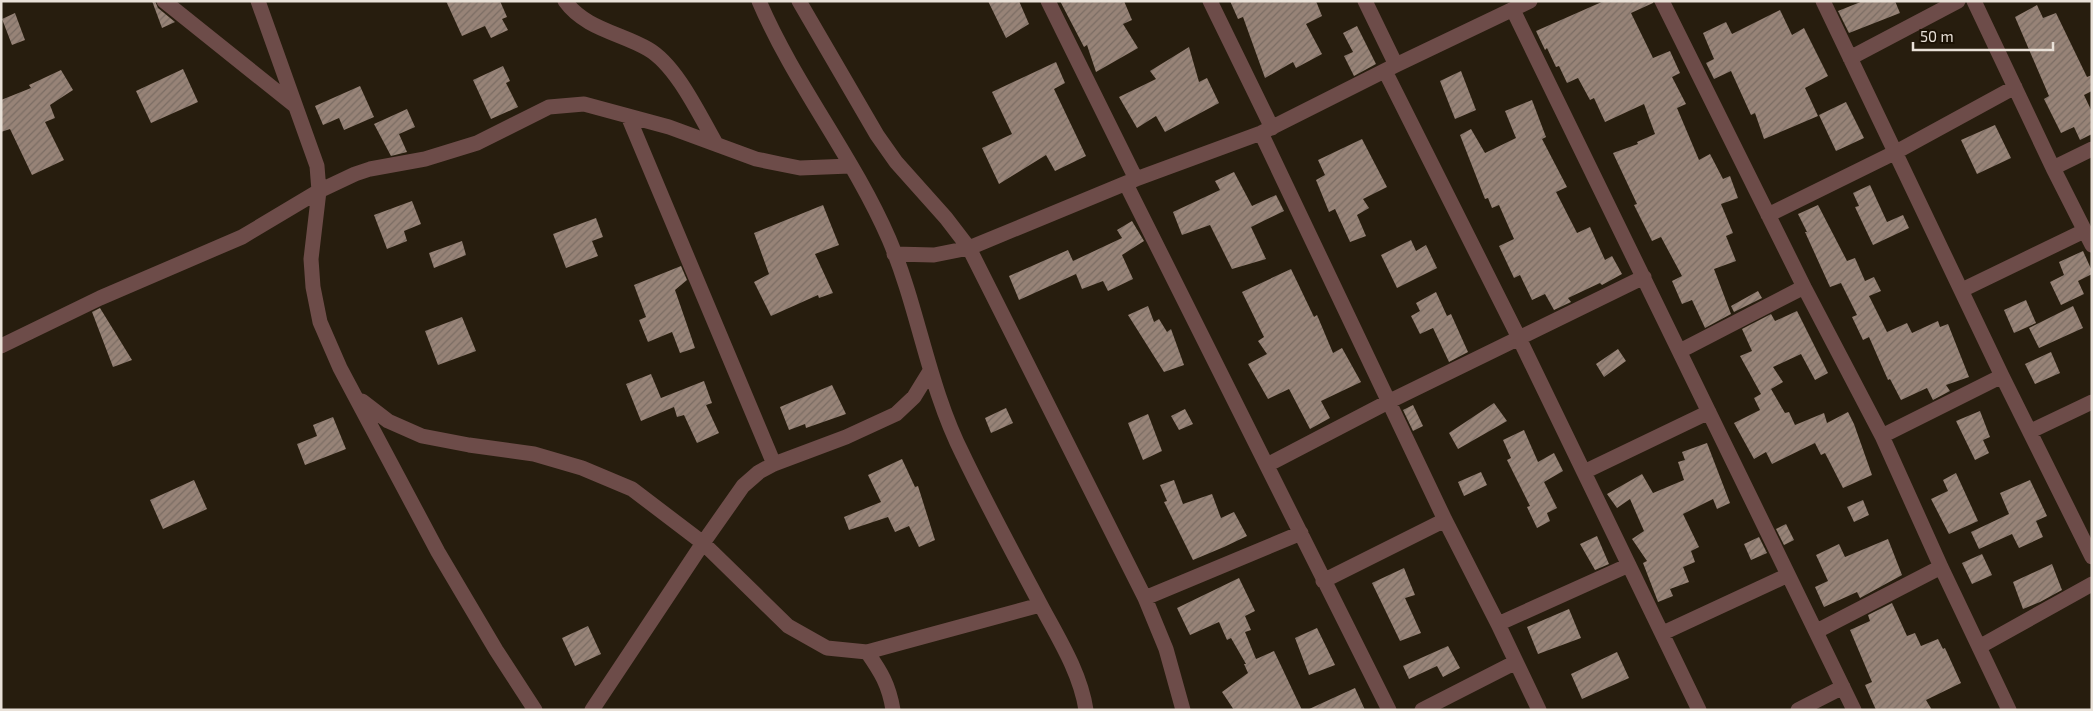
<svg xmlns="http://www.w3.org/2000/svg" width="2093" height="711" viewBox="0 0 2093 711" font-family="'Exo 2',sans-serif">
  <style>
    .building { fill: url(#building-hatch) }
    .lines { fill: none; stroke-linecap: round; stroke-linejoin: round }
    .street { stroke: #6d4c49; stroke-width: 15 }
  </style>
  <defs>
    <pattern id="building-hatch" width="6" height="6" patternUnits="userSpaceOnUse" patternTransform="scale(1.25)"><rect width="6" height="6" fill="#978377"/><path d="M-1 1l2-2M0 6l6-6M5 7l2-2" fill="none" stroke="#7b6d64"/></pattern>
  </defs>
  <rect width="100%" height="100%" fill="#271d0e"/>
  <path class="building" d="M152,1H155L158,8L175,22L162,28Z
    M446,1H500L507,17L502,19L508,30L491,38L485,26L462,36Z
    M988,1H1019L1029,24L1006,38Z
    M1060,1H1124L1132,20L1123,24L1138,48L1096,72L1087,45L1084,47Z
    M1230,1H1316L1322,16L1306,24L1322,54L1296,68L1293,62L1265,78L1243,17L1238,19Z
    M1604,1H1653V3L1631,13L1653,58L1670,51L1680,73L1672,77L1686,104L1677,108L1699,160L1710,154L1723,179L1730,176L1738,198L1721,204L1733,233L1726,236L1736,261L1714,269L1731,314L1705,328L1692,300L1682,304L1672,281L1682,276L1661,237L1652,241L1634,205L1637,204L1613,153L1638,144L1637,142L1655,134L1644,104L1605,122L1594,98L1590,100L1578,78L1567,83L1559,66L1556,67L1547,48L1545,50L1536,31Z
    M1863,1H1895L1900,13L1849,33L1838,11Z
    M2037,5L2043,18L2056,13L2087,77L2092,75V91L2084,95L2092,112V134L2080,140L2074,127L2061,133L2044,99L2049,96L2015,17Z
    M1780,10L1792,35L1804,28L1828,76L1805,88L1818,116L1764,139L1755,113L1751,115L1731,71L1714,79L1706,63L1714,59L1703,33L1726,22L1732,34Z
    M15,13L25,40L12,45L2,19Z
    M1357,26L1376,64L1354,76L1344,56L1353,52L1343,33Z
    M1189,47L1199,82L1207,78L1219,103L1165,132L1156,116L1137,128L1119,97L1156,79L1150,71Z
    M1056,62L1065,83L1054,89L1086,156L1055,171L1046,155L999,184L982,148L1012,134L992,92Z
    M503,66L510,81L506,83L518,107L491,119L473,80Z
    M183,69L198,102L151,123L136,91Z
    M61,70L73,90L50,105L55,118L45,122L64,160L32,175L10,129L1,132V100L31,88L29,85Z
    M1461,71L1476,110L1455,119L1440,81Z
    M360,86L374,117L344,130L339,118L323,125L315,106Z
    M1532,100L1546,137L1542,139L1567,187L1556,192L1577,233L1590,227L1605,260L1612,256L1622,274L1602,285L1600,283L1568,298L1571,302L1554,310L1545,294L1532,300L1520,275L1514,278L1499,246L1514,239L1499,205L1492,208L1488,198L1485,199L1460,135L1471,129L1485,153L1516,138L1505,111Z
    M1846,102L1864,138L1836,151L1819,115Z
    M407,109L415,127L399,134L407,152L391,156L374,124Z
    M1995,125L2011,158L1977,174L1961,140Z
    M1362,139L1387,187L1363,199L1369,208L1357,215L1366,236L1350,242L1335,209L1329,212L1316,180L1325,175L1318,160Z
    M1234,172L1252,206L1276,195L1284,211L1251,227L1266,259L1232,269L1210,225L1182,235L1173,212L1220,190L1215,181Z
    M1870,185L1887,222L1903,215L1909,228L1873,245L1855,207L1859,206L1853,193Z
    M412,201L421,224L404,231L407,241L387,249L374,215Z
    M823,205L839,245L815,254L833,293L819,298L818,295L771,316L754,282L769,274L754,233Z
    M1818,205L1847,261L1855,258L1865,281L1874,277L1881,291L1869,296L1887,332L1907,323L1912,333L1938,321L1940,327L1948,324L1969,377L1946,385L1950,391L1933,400L1927,388L1901,400L1890,379L1888,380L1869,337L1863,340L1852,317L1857,315L1841,283L1830,287L1805,232H1807L1798,214Z
    M596,218L603,237L592,241L598,256L566,268L553,234Z
    M1132,221L1144,241L1122,255L1133,279L1108,291L1103,281L1082,289L1076,274L1019,300L1009,276L1068,250L1073,261L1122,238L1117,230Z
    M1411,240L1416,251L1426,245L1437,268L1397,288L1381,255Z
    M462,241L466,255L434,268L429,253Z
    M2083,251L2092,271V274L2078,281L2084,294L2061,305L2050,282L2064,275L2059,262Z
    M681,266L687,280L675,290L695,348L680,353L672,332L648,342L639,320L646,317L634,285Z
    M1291,269L1314,317L1317,315L1333,353L1342,348L1361,382L1321,401L1330,418L1310,429L1289,389L1268,399L1248,364L1267,354L1258,341L1264,337L1242,292Z
    M1758,291L1762,298L1734,312L1731,306Z
    M1436,292L1447,316L1451,314L1468,352L1449,362L1433,328L1420,334L1411,316L1420,311L1416,303Z
    M2026,300L2036,323L2014,333L2004,310Z
    M1148,306L1154,322L1159,319L1167,332L1171,329L1184,365L1164,372L1128,315Z
    M2073,306L2083,328L2039,348L2029,328Z
    M100,308L132,360L113,367L92,312Z
    M1797,311L1828,373L1815,380L1801,354L1773,367L1783,382L1771,389L1785,413L1789,412L1795,425L1824,413L1827,423L1848,412L1854,424L1872,475L1843,488L1825,453L1821,455L1815,443L1772,464L1766,452L1754,459L1734,423L1760,410L1754,398L1761,394L1740,356L1752,351L1742,329L1771,314L1775,321Z
    M462,317L476,351L438,365L425,331Z
    M1618,349L1626,361L1604,377L1596,364Z
    M2051,352L2060,373L2035,384L2025,364Z
    M651,374L661,398L704,381L712,403L706,405L719,433L697,443L684,415L677,417L674,407L641,421L626,384Z
    M832,385L846,414L806,428L805,424L789,430L780,407Z
    M1494,403L1507,421L1458,449L1449,433Z
    M1413,405L1423,426L1413,431L1403,410Z
    M1006,408L1013,423L991,433L985,418Z
    M1185,409L1193,424L1179,430L1171,416Z
    M1980,411L1990,437L1983,440L1989,453L1975,460L1956,421Z
    M1148,414L1162,451L1143,460L1128,423Z
    M333,417L346,449L305,465L297,444L317,436L313,425Z
    M1524,430L1538,462L1554,453L1563,471L1544,482L1557,508L1547,513L1550,521L1537,528L1527,507L1530,506L1507,460L1511,458L1503,440Z
    M1707,443L1730,503L1717,509L1713,499L1683,514L1699,547L1691,551L1695,562L1683,567L1689,582L1670,589L1673,596L1658,602L1643,563L1647,561L1632,539L1644,531L1630,499L1617,508L1607,494L1642,474L1653,493L1684,480L1678,462L1685,460L1682,452Z
    M902,459L915,487L918,486L935,540L919,547L909,526L895,532L888,517L849,530L844,517L881,502L868,475Z
    M1481,472L1487,485L1464,496L1458,482Z
    M1956,473L1978,521L1949,534L1931,499L1948,491L1943,480Z
    M194,480L207,509L163,529L150,500Z
    M1174,480L1183,504L1212,494L1221,518L1234,512L1247,536L1224,547L1193,560L1164,502L1167,501L1160,485Z
    M2030,480L2047,516L2036,521L2043,537L2019,548L2012,534L1979,549L1971,532L2009,514L2000,493Z
    M1863,500L1869,515L1854,522L1847,507Z
    M1786,524L1794,540L1784,545L1776,529Z
    M1597,536L1609,564L1595,570L1580,544Z
    M1759,537L1767,553L1751,560L1744,544Z
    M1888,539L1902,575L1860,598L1857,592L1824,607L1815,587L1828,581L1816,555L1839,544L1845,557Z
    M1982,554L1992,575L1972,584L1962,563Z
    M2052,564L2062,590L2040,602L2023,609L2013,582Z
    M1404,568L1415,595L1405,598L1421,633L1400,641L1372,583Z
    M1239,578L1255,611L1245,616L1251,630L1245,632L1256,659L1274,651L1302,710H1234L1222,692L1248,673L1244,664H1246L1231,638L1227,640L1219,622L1190,635L1177,608Z
    M1892,603L1907,636L1915,633L1921,646L1938,639L1943,649L1945,648L1961,683L1926,700L1932,710H1876L1865,685L1872,682L1850,630L1870,621L1868,615Z
    M1569,609L1581,638L1538,654L1527,627Z
    M588,626L601,654L575,666L562,638Z
    M1317,628L1335,665L1309,675L1295,638Z
    M1448,646L1460,668L1443,677L1437,666L1409,679L1403,666Z
    M1617,652L1629,678L1582,699L1571,674Z
    M1355,688L1365,710H1307L1344,693Z"/>
  <g class="lines">
    <path class="street" d="M164,1L294,105
      M258,1L317,166L319,191L311,259L313,287L320,322L340,368L438,552L496,650L535,710
      M565,1C585,29 621,33 648,49C676,65 699,114 715,142
      M759,1C795,85 853,156 889,239C919,310 928,386 963,455C986,503 1012,551 1037,598C1055,633 1080,670 1086,710
      M799,1L877,135L896,162L946,218L969,248L1145,598L1166,649L1183,710
      M1048,1L1136,179
      M1210,1L1272,128
      M1365,1L1396,65
      M1662,1L1804,287L1882,436L1941,567L2009,710
      M1823,1L2002,376L2092,557
      M1974,1L2053,168L2092,245
      M1513,10L1854,710
      M1850,58L1958,1
      M1385,71L1519,338L1699,710
      M628,116L774,464
      M1261,133L1445,520L1498,624L1539,710
      M2053,168L2092,149
      M1126,184L1389,710
      M1768,215L1896,152L2015,87
      M894,254L934,255L969,248L1136,179L1261,133L1396,65L1530,1
      M1962,290L2084,231
      M1,346L100,298L242,237L319,191L355,174L370,169L425,159L477,143L549,107L584,104L669,127L756,159L780,164L800,168L850,166
      M1680,351L1804,287
      M362,401L388,421L422,436L469,445L534,454L582,468L632,489L703,543L788,626L827,648L867,652L1040,605
      M2031,431L2092,402
      M1882,436L2002,376
      M1267,465L1388,402L1644,277
      M1584,472L1709,412
      M1323,581L1445,520
      M1145,598L1301,533
      M1498,624L1629,565
      M1817,631L1941,567
      M1663,633L1788,575
      M1979,647L2092,584
      M867,652C881,672 889,685 893,710
      M592,710L703,543L743,486L759,472L774,464L846,437L896,414L914,397L930,371
      M1422,710L1516,662
      M1798,710L1843,687"/>
  </g>
  <rect width="2093" height="711" fill="none" stroke="#e9e1d8" stroke-width="5"/>
  <path d="M1913 42v8h140v-8" fill="none" stroke="#e9e1d8" stroke-width="2.5"/>
  <text x="1920" y="42" font-size="15" fill="#e9e1d8" stroke="#1d1305" stroke-width="4" paint-order="stroke">50 m</text>
</svg>
